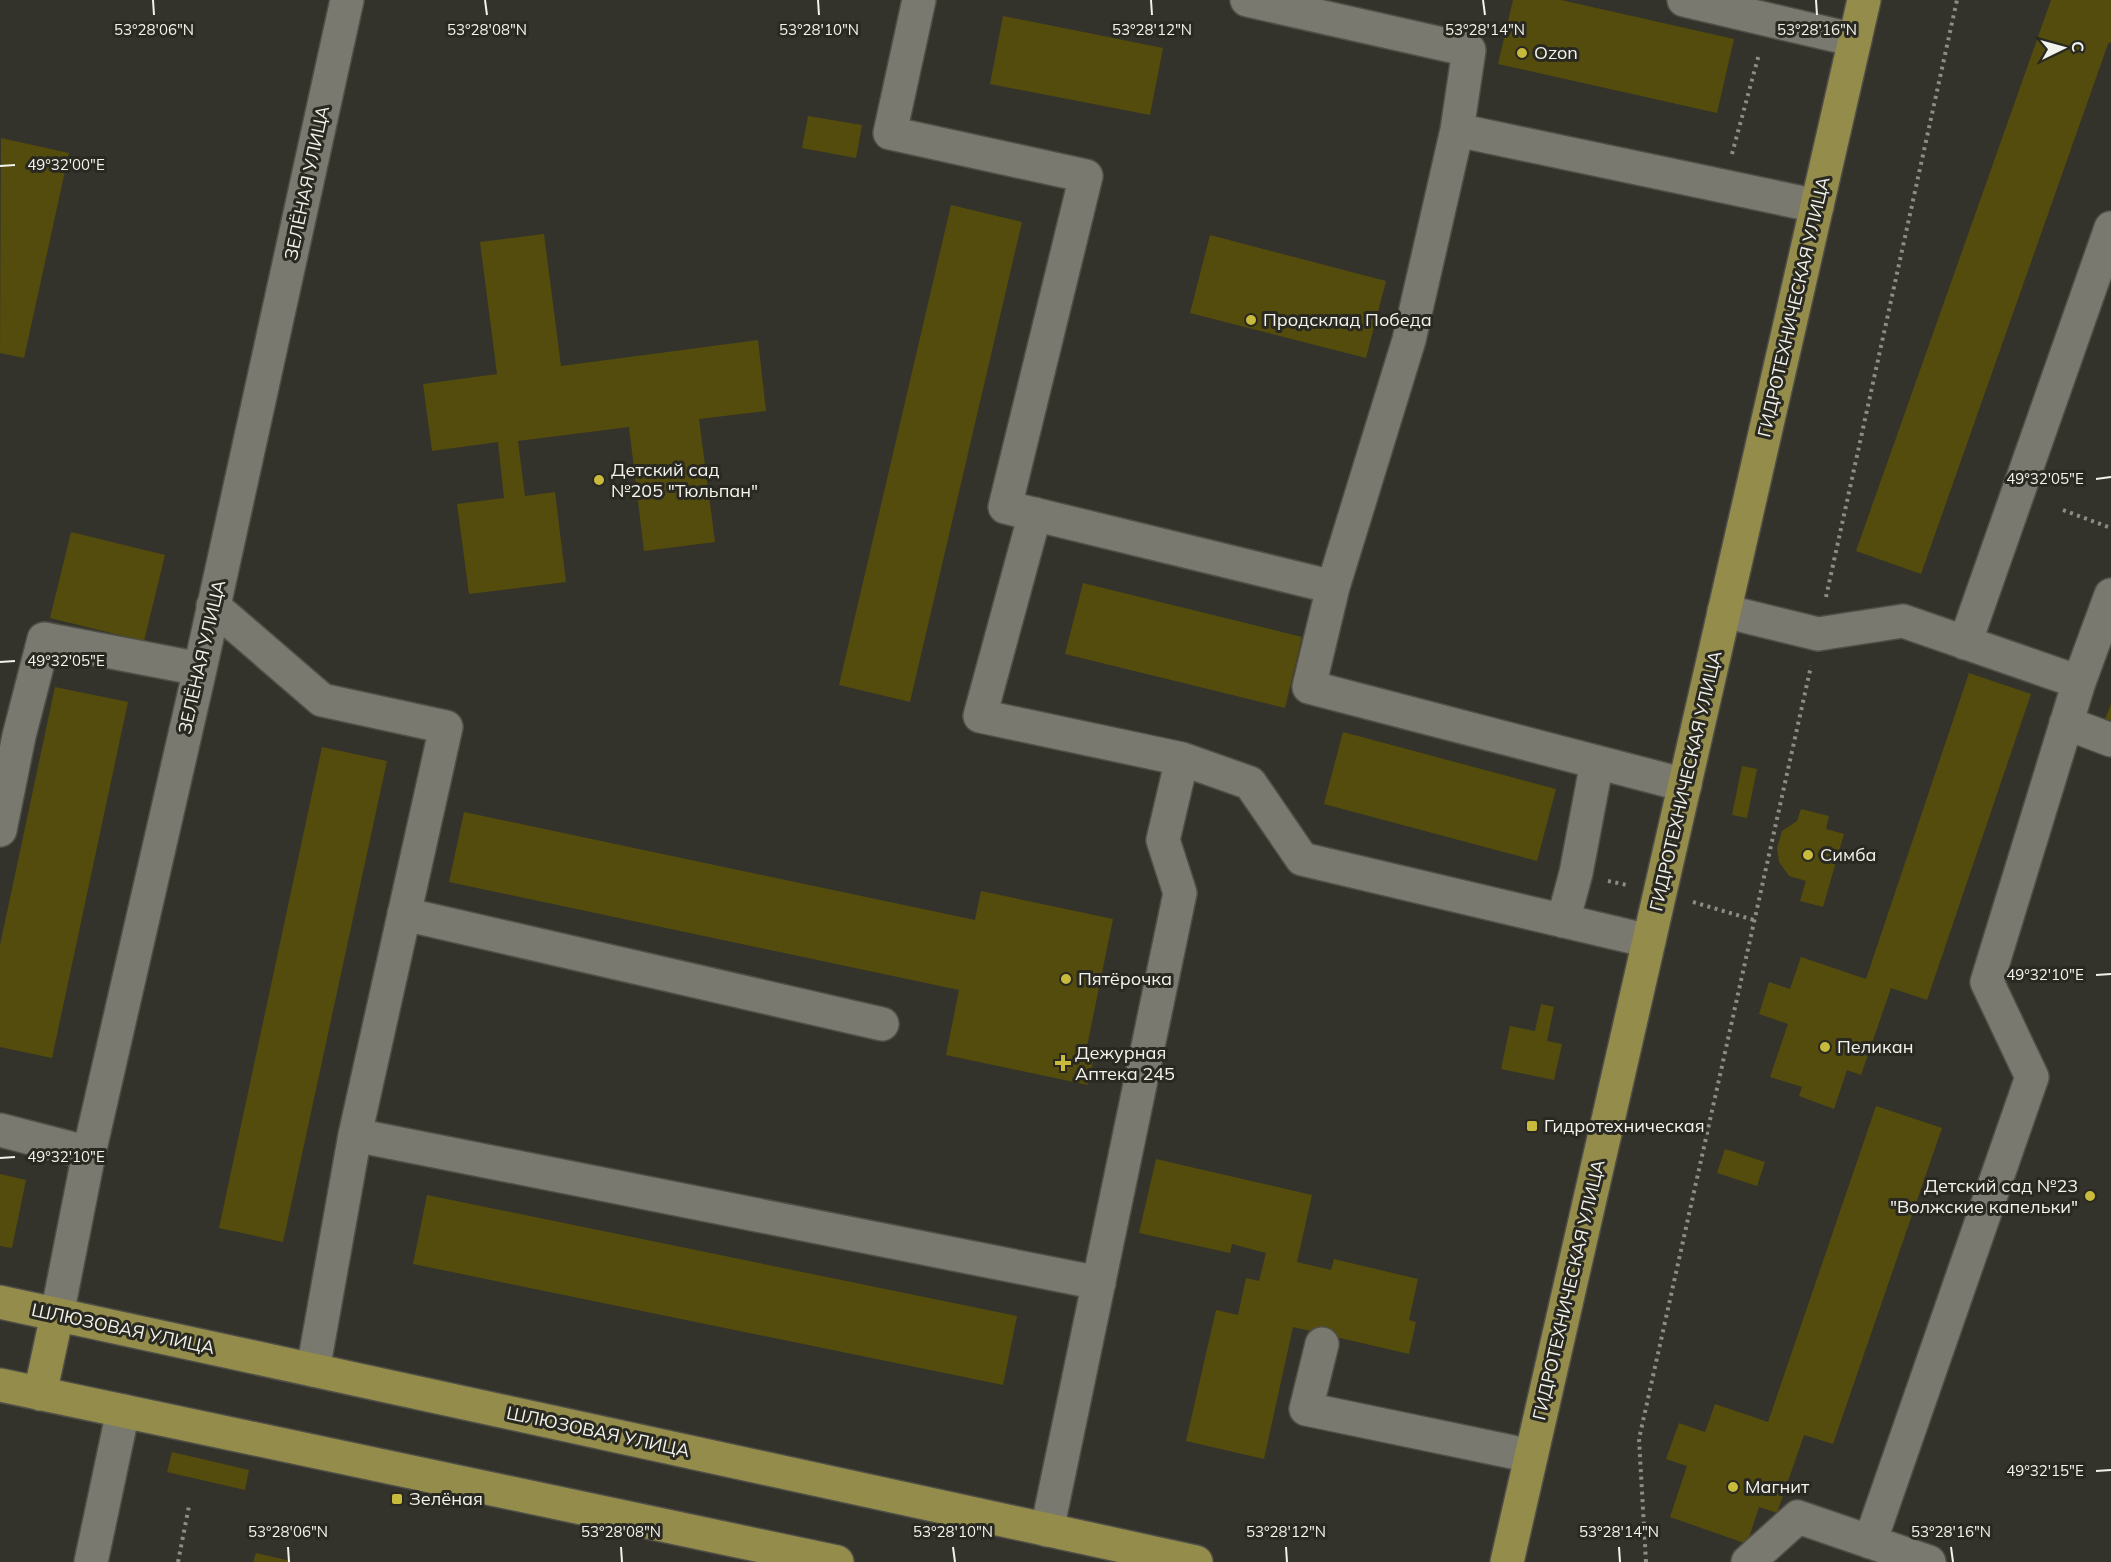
<svg xmlns="http://www.w3.org/2000/svg" width="2111" height="1562" viewBox="0 0 2111 1562" font-family="Mulish,sans-serif">
  <style>
    .building { fill: #534c0c }
    .lines { fill: none; stroke-linecap: round; stroke-linejoin: round }
    .minor-casing { stroke: #504f47; stroke-width: 36 }
    .major-casing { stroke: #504f47; stroke-width: 36 }
    .path { stroke: #8d8c85; stroke-width: 4; stroke-dasharray: 3 4.5; stroke-linecap: butt }
    .minor { stroke: #7a796f; stroke-width: 33 }
    .major { stroke: #938c4a; stroke-width: 33 }
    .ticks { fill: none; stroke: #f3f3ed; stroke-width: 2 }
    .poi-dot { fill: #c8bb3b; stroke: #2a2921; stroke-width: 2 }
    .labels { text-anchor: middle; stroke-width: 6; stroke-linejoin: round; paint-order: stroke }
    .poi-label { font-size: 18px; fill: #f3f3ed; stroke: #2a2921; text-anchor: start }
    .street-label { font-size: 18px; fill: #f3f3ed; stroke: #2a2921 }
    .ticks-label { font-size: 15px; text-anchor: middle; fill: #f3f3ed; stroke: #2a2921; stroke-width: 6; stroke-linejoin: round; paint-order: stroke }
  </style>
  <rect width="100%" height="100%" fill="#34332b"/>
  <path class="building" d="M1513,0H1561L1734,39L1717,113L1498,64Z
    M2051,0H2111V42L2108,44L1921,574L1856,551Z
    M1003,16L1163,48L1150,115L990,84Z
    M808,116L862,125L856,158L802,148Z
    M1,138L69,153L24,358L0,353Z
    M951,205L1022,222L910,702L839,685Z
    M544,234L561,366L758,340L766,411L699,419L715,542L644,551L629,427L518,441L525,496L555,492L566,582L469,594L457,504L504,498L498,442L432,451L423,384L497,374L480,242Z
    M1210,235L1386,281L1366,358L1190,313Z
    M71,532L165,555L144,641L50,618Z
    M1083,583L1302,637L1285,708L1065,654Z
    M1969,673L2031,694L1927,1000L1891,988L1861,1075L1847,1070L1834,1109L1799,1096L1802,1087L1770,1077L1788,1024L1759,1014L1769,982L1790,989L1801,957L1866,979Z
    M55,687L128,702L52,1058L0,1047V945Z
    M2111,704V725L2104,722Z
    M1343,732L1556,789L1537,861L1324,804Z
    M322,747L387,761L283,1242L219,1228Z
    M1742,766L1757,769L1747,818L1732,815Z
    M1801,809L1829,816L1826,829L1844,834L1823,907L1800,901L1806,881L1789,876L1779,862L1777,848L1782,831L1797,821Z
    M464,812L975,920L981,891L1113,919L1086,1051L1095,1053L1088,1085L946,1055L959,990L449,882Z
    M1541,1004L1554,1007L1547,1041L1562,1044L1554,1080L1501,1069L1510,1026L1535,1031Z
    M1876,1106L1942,1128L1833,1444L1804,1435L1777,1513L1759,1507L1747,1544L1670,1517L1687,1466L1666,1459L1679,1423L1705,1432L1715,1404L1768,1422Z
    M1725,1149L1765,1162L1757,1186L1717,1173Z
    M1156,1159L1312,1195L1297,1262L1331,1270L1334,1259L1418,1279L1409,1320L1416,1322L1409,1354L1293,1327L1264,1459L1186,1441L1216,1310L1238,1315L1246,1278L1259,1281L1266,1253L1232,1244L1230,1253L1139,1233Z
    M0,1174L26,1180L12,1248L0,1246Z
    M427,1195L1017,1316L1003,1385L413,1264Z
    M172,1452L249,1470L245,1490L167,1472Z
    M256,1553L291,1561V1562H253Z"/>
  <g class="lines">
    <defs>
      <path id="minor" d="M919,0L890,133L1086,176L1005,507L1333,587L1309,687L1685,785
        M1247,0L1469,50L1457,130L1817,206
        M1684,0L1855,40
        M1035,514L980,716L1182,759L1163,840L1180,893L1047,1530
        M1333,587L1409,340L1457,130
        M213,606L322,700L446,727L355,1135L1099,1283
        M1724,611L1818,634L1903,621L2079,682L2111,595
        M1965,643L2111,228
        M2066,723L2111,740
        M1182,759L1250,783L1302,859L1649,941
        M0,830L19,736L44,639L200,669
        M404,914L882,1024
        M1563,921L1576,873L1597,762
        M0,1130L89,1153
        M57,1315L89,1153L200,669L347,0
        M1322,1344L1306,1409L1531,1456
        M313,1370L355,1135
        M1870,1542L2032,1077L1987,982L2079,682
        M91,1562L123,1411
        M1748,1562L1798,1517L1929,1562"/>
      <path id="major" d="M0,1302L1196,1562
        M0,1385L837,1562
        M40,1394L57,1315
        M1507,1562L1864,0"/>
    </defs>
    <use href="#minor" class="minor-casing"/>
    <use href="#major" class="major-casing"/>
    <path class="path" d="M1732,154L1759,54
      M2063,510L2111,528
      M1826,597L1957,0
      M1608,881L1627,885
      M1693,902L1754,920
      M178,1562L189,1506
      M1646,1562L1639,1439L1811,666"/>
    <use href="#minor" class="minor"/>
    <use href="#major" class="major"/>
  </g>
  <path class="ticks" d="M153,0L154,15M485,0L487,15M818,0L819,15M1151,0L1152,15M1483,0L1485,15M1816,0L1817,15M0,166L15,165M2096,479L2111,477M0,662L15,661M2096,975L2111,974M0,1158L15,1157M2096,1471L2111,1470M288,1547L289,1562M621,1547L622,1562M953,1547L955,1562M1286,1547L1287,1562M1619,1547L1620,1562M1951,1547L1953,1562"/>
  <g class="poi-dot">
    <circle cx="1522" cy="53" r="6"/>
    <circle cx="1251" cy="320" r="6"/>
    <circle cx="599" cy="480" r="6"/>
    <circle cx="1808" cy="855" r="6"/>
    <circle cx="1066" cy="979" r="6"/>
    <circle cx="1825" cy="1047" r="6"/>
    <path d="M1060 1054h6v6h6v6h-6v6h-6v-6h-6v-6h6z"/>
    <rect x="1526" y="1120" width="12" height="12" rx="3"/>
    <circle cx="2090" cy="1196" r="6"/>
    <circle cx="1733" cy="1487" r="6"/>
    <rect x="391" y="1493" width="12" height="12" rx="3"/>
  </g>
  <g class="labels">
    <g class="poi-label">
      <text x="1534" y="59">Ozon</text>
      <text x="1263" y="326">Продсклад Победа</text>
      <text x="611" y="476">Детский сад<tspan x="611" dy="21">№205 "Тюльпан"</tspan></text>
      <text x="1820" y="861">Симба</text>
      <text x="1078" y="985">Пятёрочка</text>
      <text x="1837" y="1053">Пеликан</text>
      <text x="1075" y="1059">Дежурная<tspan x="1075" dy="21">Аптека 245</tspan></text>
      <text x="1544" y="1132">Гидротехническая</text>
      <text x="2078" y="1192" text-anchor="end">Детский сад №23<tspan x="2078" dy="21">"Волжские капельки"</tspan></text>
      <text x="1745" y="1493">Магнит</text>
      <text x="409" y="1505">Зелёная</text>
    </g>
    <g class="street-label">
      <text transform="translate(307 183) rotate(-78)" y="6">ЗЕЛЁНАЯ УЛИЦА</text>
      <text transform="translate(1794 307) rotate(-77)" y="6">ГИДРОТЕХНИЧЕСКАЯ УЛИЦА</text>
      <text transform="translate(202 657) rotate(-77)" y="6">ЗЕЛЁНАЯ УЛИЦА</text>
      <text transform="translate(1686 781) rotate(-77)" y="6">ГИДРОТЕХНИЧЕСКАЯ УЛИЦА</text>
      <text transform="translate(1569 1290) rotate(-77)" y="6">ГИДРОТЕХНИЧЕСКАЯ УЛИЦА</text>
      <text transform="translate(123 1329) rotate(12)" y="6">ШЛЮЗОВАЯ УЛИЦА</text>
      <text transform="translate(598 1432) rotate(12)" y="6">ШЛЮЗОВАЯ УЛИЦА</text>
    </g>
  </g>
  <g class="ticks-label">
    <text x="154" y="35">53°28'06"N</text>
    <text x="487" y="35">53°28'08"N</text>
    <text x="819" y="35">53°28'10"N</text>
    <text x="1152" y="35">53°28'12"N</text>
    <text x="1485" y="35">53°28'14"N</text>
    <text x="1817" y="35">53°28'16"N</text>
    <text x="66" y="170">49°32'00"E</text>
    <text x="2045" y="484">49°32'05"E</text>
    <text x="66" y="666">49°32'05"E</text>
    <text x="2045" y="980">49°32'10"E</text>
    <text x="66" y="1162">49°32'10"E</text>
    <text x="2045" y="1476">49°32'15"E</text>
    <text x="288" y="1537">53°28'06"N</text>
    <text x="621" y="1537">53°28'08"N</text>
    <text x="953" y="1537">53°28'10"N</text>
    <text x="1286" y="1537">53°28'12"N</text>
    <text x="1619" y="1537">53°28'14"N</text>
    <text x="1951" y="1537">53°28'16"N</text>
  </g>
  <g transform="translate(2063 48) rotate(85)" stroke="#2a2921" stroke-width="4.5" paint-order="stroke">
  <path d="M0-4.5L10 22L0 15L-10 22Z" fill="#f3f3ed"/>
  <text y="-9" font-size="16" font-weight="bold" text-anchor="middle" fill="#f3f3ed">С</text>
  </g>
</svg>
